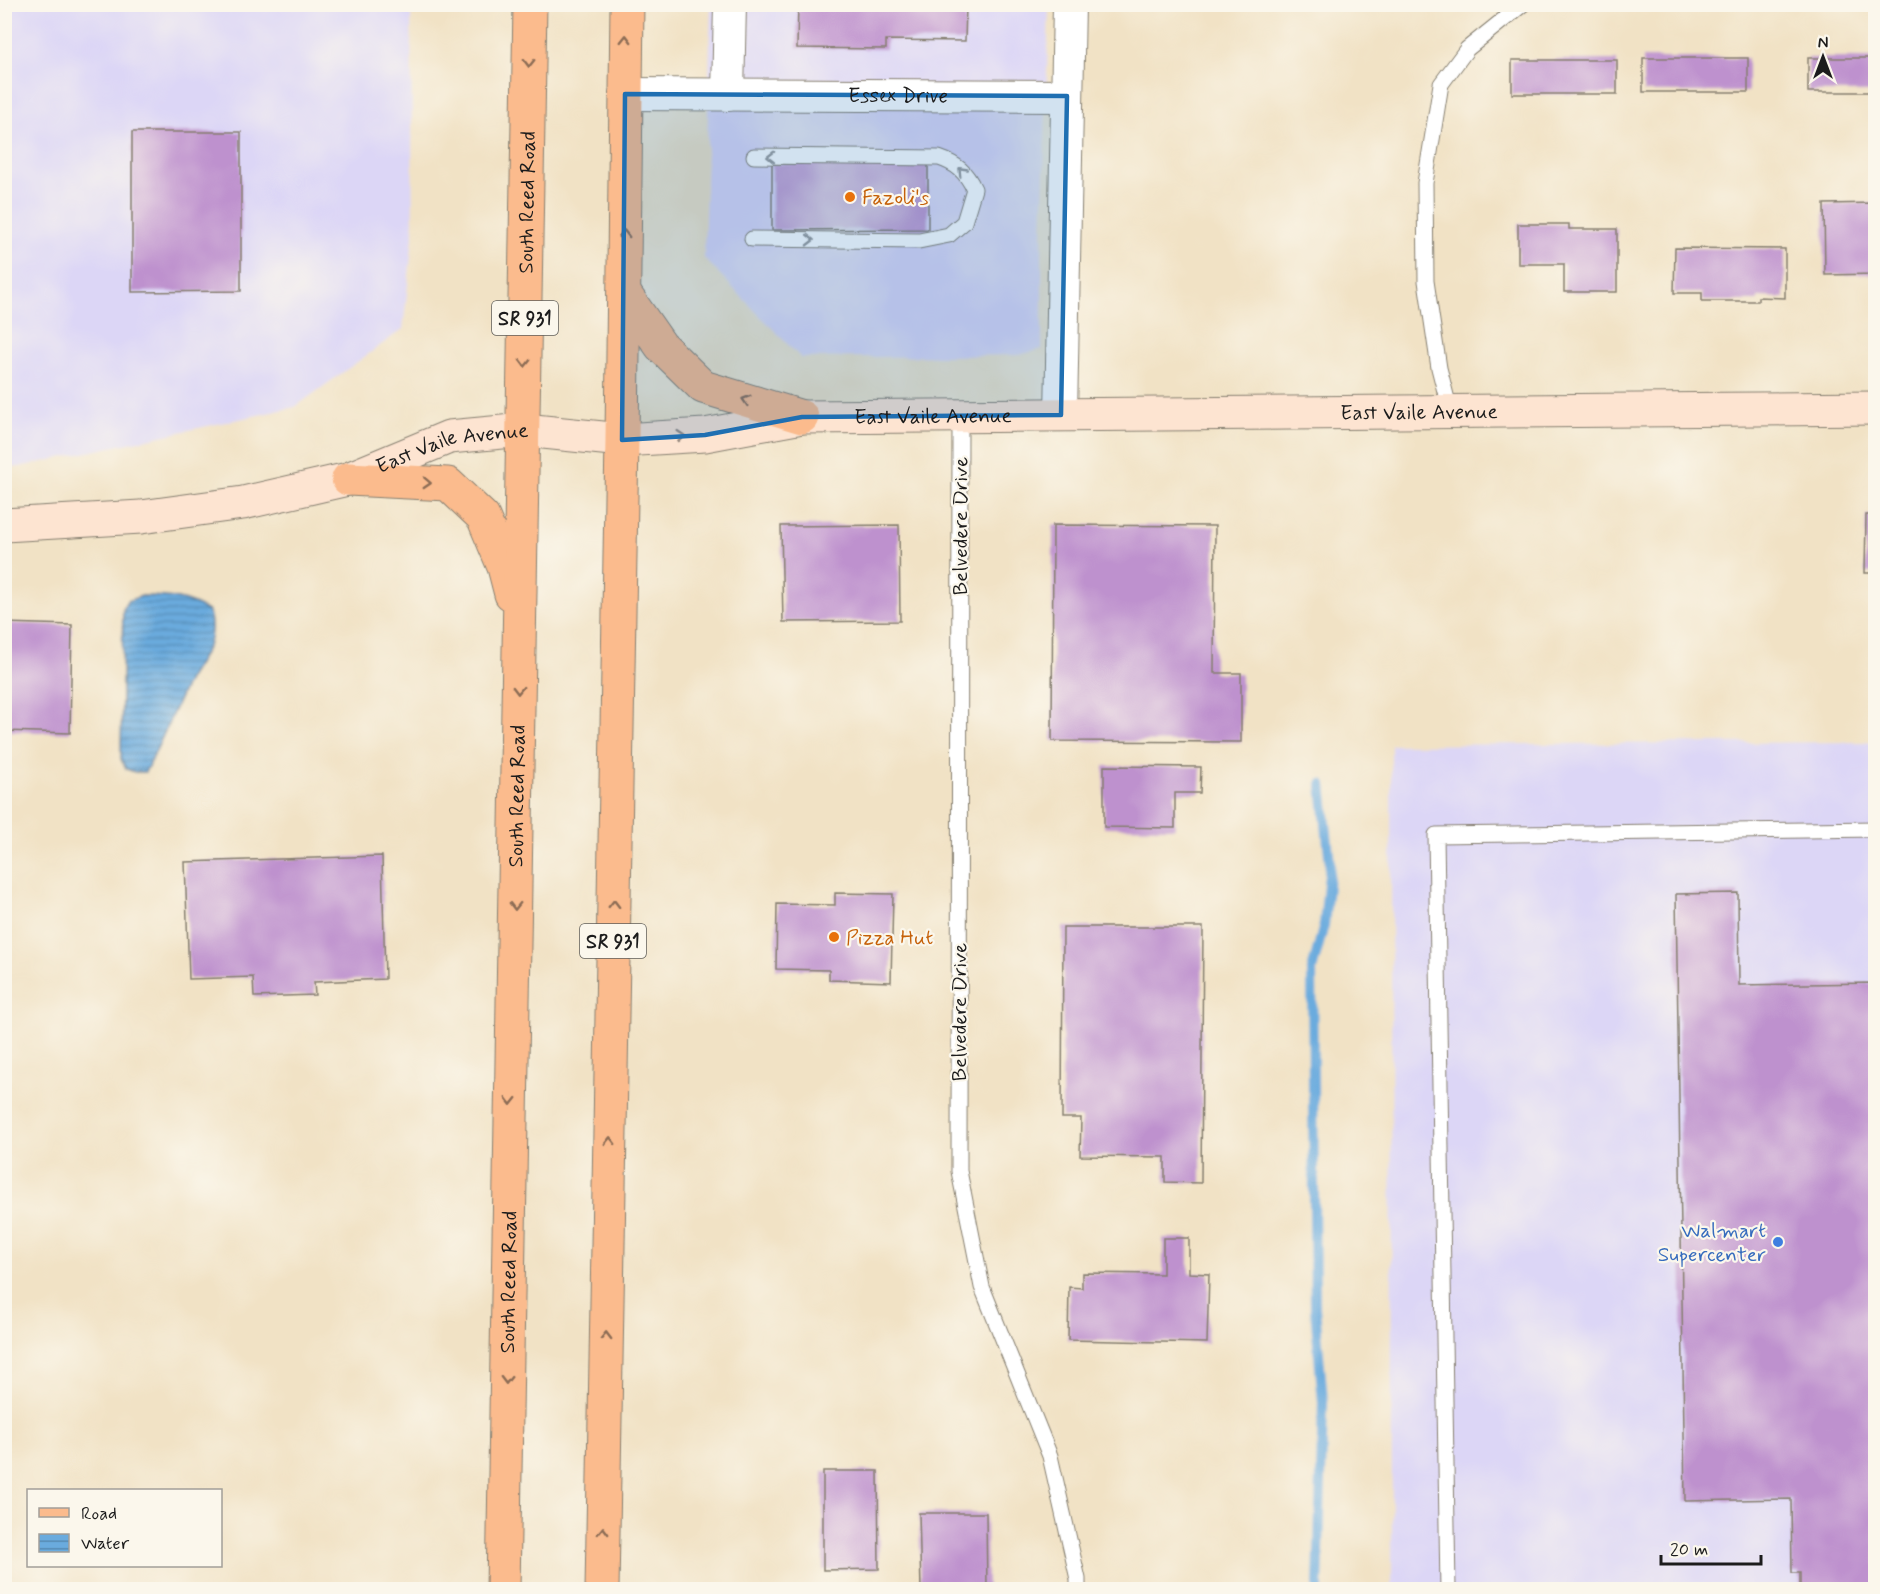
<svg xmlns="http://www.w3.org/2000/svg" width="1880" height="1594" viewBox="0 0 1880 1594" font-family="Mynerve,sans-serif">
  <style>
    .built { fill: #dcd6f6 }
    .water { fill: url(#water-rules); stroke: #43647d; stroke-width: 1.5 }
    .lines { fill: none; stroke-linecap: round; stroke-linejoin: round }
    .stream { stroke: #6aabde; stroke-width: 10 }
    .building { fill: #be91ce }
    .lane-casing { stroke: #867f70; stroke-width: 17 }
    .street-casing { stroke: #867f70; stroke-width: 34 }
    .secondary-casing { stroke: #867f70; stroke-width: 35 }
    .primary-casing { stroke: #867f70; stroke-width: 35 }
    .lane { stroke: #fff; stroke-width: 15 }
    .street { stroke: #fff; stroke-width: 32 }
    .secondary { stroke: #fde4d1; stroke-width: 33 }
    .primary { stroke: #fbbb8d; stroke-width: 33 }
    .oneway { stroke: #8c6c54 }
    .oneway2 { stroke: #999 }
    .oneway3 { stroke: #988a80 }
    .marked { fill: #1f6fb2; fill-opacity: 0.2; stroke: #1f6fb2; stroke-width: 4.5; stroke-linejoin: round }
    .food-dot { fill: #e8710a; stroke: #fbf7ec; stroke-width: 2 }
    .shop-dot { fill: #3f7fe0; stroke: #fbf7ec; stroke-width: 2 }
    .labels { text-anchor: middle; stroke-width: 4.5; stroke-linejoin: round; paint-order: stroke }
    .shield { fill: #fbf7ec; stroke: #5f5e5a; stroke-width: 1.5 }
    .shield-label { font-size: 20px; font-weight: bold; fill: #1c1c1c }
    .street-label { font-size: 21px; fill: #1c1c1c; stroke: #fbf7ec }
    .food-label { font-size: 21px; fill: #c56008; stroke: #fbf7ec; text-anchor: start }
    .shop-label { font-size: 21px; fill: #366cbe; stroke: #fbf7ec; text-anchor: end }
  </style>
  <defs>
    <pattern id="water-rules" width="6" height="5" patternUnits="userSpaceOnUse" patternTransform="scale(1.5)"><rect width="6" height="5" fill="#6aabde"/><path d="M0 2.5h6" fill="none" stroke="#568ab3"/></pattern>
  </defs>
  <rect width="100%" height="100%" fill="#fbf7ec"/>
  <filter id="ink" filterUnits="userSpaceOnUse"><feTurbulence type="fractalNoise" baseFrequency=".0167" numOctaves="2"/><feDisplacementMap in="SourceGraphic" scale="12" xChannelSelector="R" yChannelSelector="G"/><feConvolveMatrix kernelMatrix="1 2 1 2 8 2 1 2 1" color-interpolation-filters="sRGB"/></filter>
  <filter id="wash" filterUnits="userSpaceOnUse"><feTurbulence type="fractalNoise" baseFrequency=".008" numOctaves="4" result="noise"/><feDisplacementMap in="SourceGraphic" scale="24" xChannelSelector="R" yChannelSelector="G"/><feGaussianBlur stdDeviation="1.35" result="paint"/><feColorMatrix in="noise" values="0 0 0 0 0 0 0 0 0 0 0 0 0 0 0 0 0 1.4 0 .05"/><feComposite in="paint" operator="in"/></filter>
  <g filter="url(#wash)">
    <rect width="100%" height="100%" fill="#f1e2c5"/>
    <path class="built" d="M4,5H411L413,238L403,329L295,407L19,467L5,468Z
      M711,5H1049L1042,234V349L1019,355L801,358L704,258Z
      M1875,742V1589H1392L1391,745Z"/>
    <path class="water" d="M142,596C167,596 187,598 209,612C212,623 212,632 209,643C204,657 195,667 188,680C173,710 162,742 145,772H135L126,769L121,759L123,610L127,601Z"/>
    <g class="lines">
      <path class="stream" d="M1318,1590L1323,1402L1315,1308L1312,970L1324,925L1330,864L1322,784"/>
    </g>
    <g id="blocks">
      <path class="building" d="M798,5H966L965,41L886,40V49L797,48Z
        M1643,58H1748V92H1643Z
        M1808,58H1876V92H1808Z
        M1512,60H1617V94H1512Z
        M132,132H241V291L132,292Z
        M772,164H928V229L772,230Z
        M1876,203V274L1825,275L1824,204Z
        M1518,224H1569V229H1617V292H1564V264H1518Z
        M1675,248L1785,249V298L1758,297V301H1702V293H1674Z
        M1866,515H1876V573H1865Z
        M899,525L900,621L783,622L781,526Z
        M1053,525L1215,526L1214,673H1241V742L1052,741Z
        M4,623L72,625L70,733L4,731Z
        M1104,766L1201,767L1200,793H1175V828L1104,827Z
        M382,856L385,979L314,982L315,995L254,997L253,977L189,979L185,862Z
        M835,893L893,894L891,982L829,980V970L776,969L777,904L835,905Z
        M1738,893L1739,985L1876,983V1590H1800V1573H1792L1791,1499L1685,1501L1676,894Z
        M1063,927H1203L1201,1183L1165,1182V1157L1080,1156L1081,1118H1062Z
        M1163,1238H1189V1273L1209,1274L1207,1343L1068,1340L1069,1287L1082,1288V1273L1163,1274Z
        M823,1471H878L879,1569L823,1570Z
        M919,1513H986L987,1590H921Z"/>
    </g>
  </g>
  <g filter="url(#ink)">
    <use href="#blocks" fill-opacity="0" stroke="#867f70" stroke-width="1.5"/>
    <g class="lines">
      <defs>
        <path id="lane" d="M752,239L919,241L949,235L964,222L974,189C966,172 957,164 939,158L754,156
          M1450,411L1439,368L1426,281L1425,183L1441,84L1467,49L1523,4
          M960,416L959,1171L982,1287L1050,1456L1078,1579V1590
          M1448,1590L1436,835L1876,829"/>
        <g id="street">
          <path id="s1" d="M625,94L1067,96"/>
          <path d="M728,95L730,4"/>
          <path d="M1061,415L1069,4"/>
        </g>
        <g id="secondary">
          <path id="s2" d="M4,525L141,517L243,503L348,479L449,437L524,430L622,440L705,435L802,417L1876,408"/>
        </g>
        <g id="primary">
          <path d="M624,293L661,346L703,387L802,417"/>
          <path d="M348,479L448,484L483,517L504,567L511,594"/>
          <path id="s3" d="M503,1590L530,4"/>
          <path d="M602,1590L622,440L627,4"/>
        </g>
      </defs>
      <use href="#lane" class="lane-casing"/>
      <use href="#street" class="street-casing"/>
      <use href="#secondary" class="secondary-casing"/>
      <use href="#primary" class="primary-casing"/>
      <use href="#lane" class="lane"/>
      <use href="#street" class="street"/>
      <use href="#secondary" class="secondary"/>
      <use href="#primary" class="primary"/>
    </g>
    <defs><path id="oneway-chevron" d="M-2-3.5L2.5 0L-2 3.5" fill="none" stroke-width="1.6" stroke-linecap="round" stroke-linejoin="round" transform="scale(1.5)"/></defs>
    <g class="oneway">
      <use href="#oneway-chevron" transform="translate(626 39) rotate(-89)"/>
      <use href="#oneway-chevron" transform="translate(529 63) rotate(91)"/>
      <use href="#oneway-chevron" transform="translate(624 234) rotate(-90)"/>
      <use href="#oneway-chevron" transform="translate(525 363) rotate(91)"/>
      <use href="#oneway-chevron" transform="translate(746 400) rotate(-163)"/>
      <use href="#oneway-chevron" transform="translate(427 483) rotate(3)"/>
      <use href="#oneway-chevron" transform="translate(518 690) rotate(91)"/>
      <use href="#oneway-chevron" transform="translate(614 904) rotate(-89)"/>
      <use href="#oneway-chevron" transform="translate(515 906) rotate(91)"/>
      <use href="#oneway-chevron" transform="translate(511 1101) rotate(91)"/>
      <use href="#oneway-chevron" transform="translate(610 1141) rotate(-89)"/>
      <use href="#oneway-chevron" transform="translate(606 1336) rotate(-89)"/>
      <use href="#oneway-chevron" transform="translate(506 1380) rotate(91)"/>
      <use href="#oneway-chevron" transform="translate(603 1531) rotate(-89)"/>
    </g>
    <g class="oneway2">
      <use href="#oneway-chevron" transform="translate(771 157) rotate(-179)"/>
      <use href="#oneway-chevron" transform="translate(962 171) rotate(-134)"/>
      <use href="#oneway-chevron" transform="translate(810 240) rotate(1)"/>
    </g>
    <use class="oneway3" href="#oneway-chevron" transform="translate(681 436) rotate(-4)"/>
  </g>
  <path class="marked" d="M625,94L1067,96L1061,415L802,417L705,435L622,440Z"/>
  <g class="food-dot">
    <circle cx="850" cy="197" r="6"/>
    <circle cx="834" cy="937" r="6"/>
  </g>
  <circle class="shop-dot" cx="1778" cy="1242" r="6"/>
  <g class="labels">
    <g class="shield">
      <rect x="492" y="301" width="66" height="34" rx="4.5"/>
      <rect x="580" y="924" width="66" height="34" rx="4.5"/>
    </g>
    <g class="shield-label">
      <text x="525" y="325">SR 931</text>
      <text x="613" y="948">SR 931</text>
    </g>
    <g class="street-label">
      <text dy="7" stroke="none"><textPath href="#s1" startOffset="273">Essex Drive</textPath></text>
      <text dy="7" stroke="none"><textPath href="#s3" startOffset="1388">South Reed Road</textPath></text>
      <text dy="7" stroke="none"><textPath href="#s2" startOffset="1430">East Vaile Avenue</textPath></text>
      <text dy="7" stroke="none"><textPath href="#s2" startOffset="944">East Vaile Avenue</textPath></text>
      <text dy="7" stroke="none"><textPath href="#s2" startOffset="458">East Vaile Avenue</textPath></text>
      <text transform="translate(960 526) rotate(-90)" y="7">Belvedere Drive</text>
      <text dy="7" stroke="none"><textPath href="#s3" startOffset="794">South Reed Road</textPath></text>
      <text transform="translate(959 1012) rotate(-90)" y="7">Belvedere Drive</text>
      <text dy="7" stroke="none"><textPath href="#s3" startOffset="308">South Reed Road</textPath></text>
    </g>
    <g class="food-label">
      <text x="862" y="204">Fazoli's</text>
      <text x="846" y="944">Pizza Hut</text>
    </g>
    <g class="shop-label">
      <text x="1766" y="1237">Walmart<tspan x="1766" dy="24">Supercenter</tspan></text>
    </g>
  </g>
  <rect width="1880" height="1594" fill="none" stroke="#fbf7ec" stroke-width="24"/>
  <rect x="27" y="1489" width="195" height="78" fill="#fbf7ec" stroke="#a29f99" stroke-width="1.5"/>
  <rect x="39" y="1508" width="30" height="9" fill="#fbbb8d" stroke="#a29f99" stroke-width="1.5"/>
  <text x="81" y="1519" font-size="18" fill="#1c1c1c">Road</text>
  <rect x="39" y="1534" width="30" height="18" fill="url(#water-rules)" stroke="#a29f99" stroke-width="1.5"/>
  <text x="81" y="1549" font-size="18" fill="#1c1c1c">Water</text>
  <g transform="translate(1823 57)" stroke="#fbf7ec" stroke-width="4.5" paint-order="stroke">
  <path d="M0-4.5L10 22L0 15L-10 22Z" fill="#1c1c1c"/>
  <text y="-9" font-size="16" font-weight="bold" text-anchor="middle" fill="#1c1c1c">N</text>
  </g>
  <path d="M1661 1555v9h100v-9" fill="none" stroke="#1c1c1c" stroke-width="3"/>
  <text x="1670" y="1555" font-size="18" fill="#1c1c1c" stroke="#fbf7ec" stroke-width="4.5" paint-order="stroke">20 m</text>
</svg>
